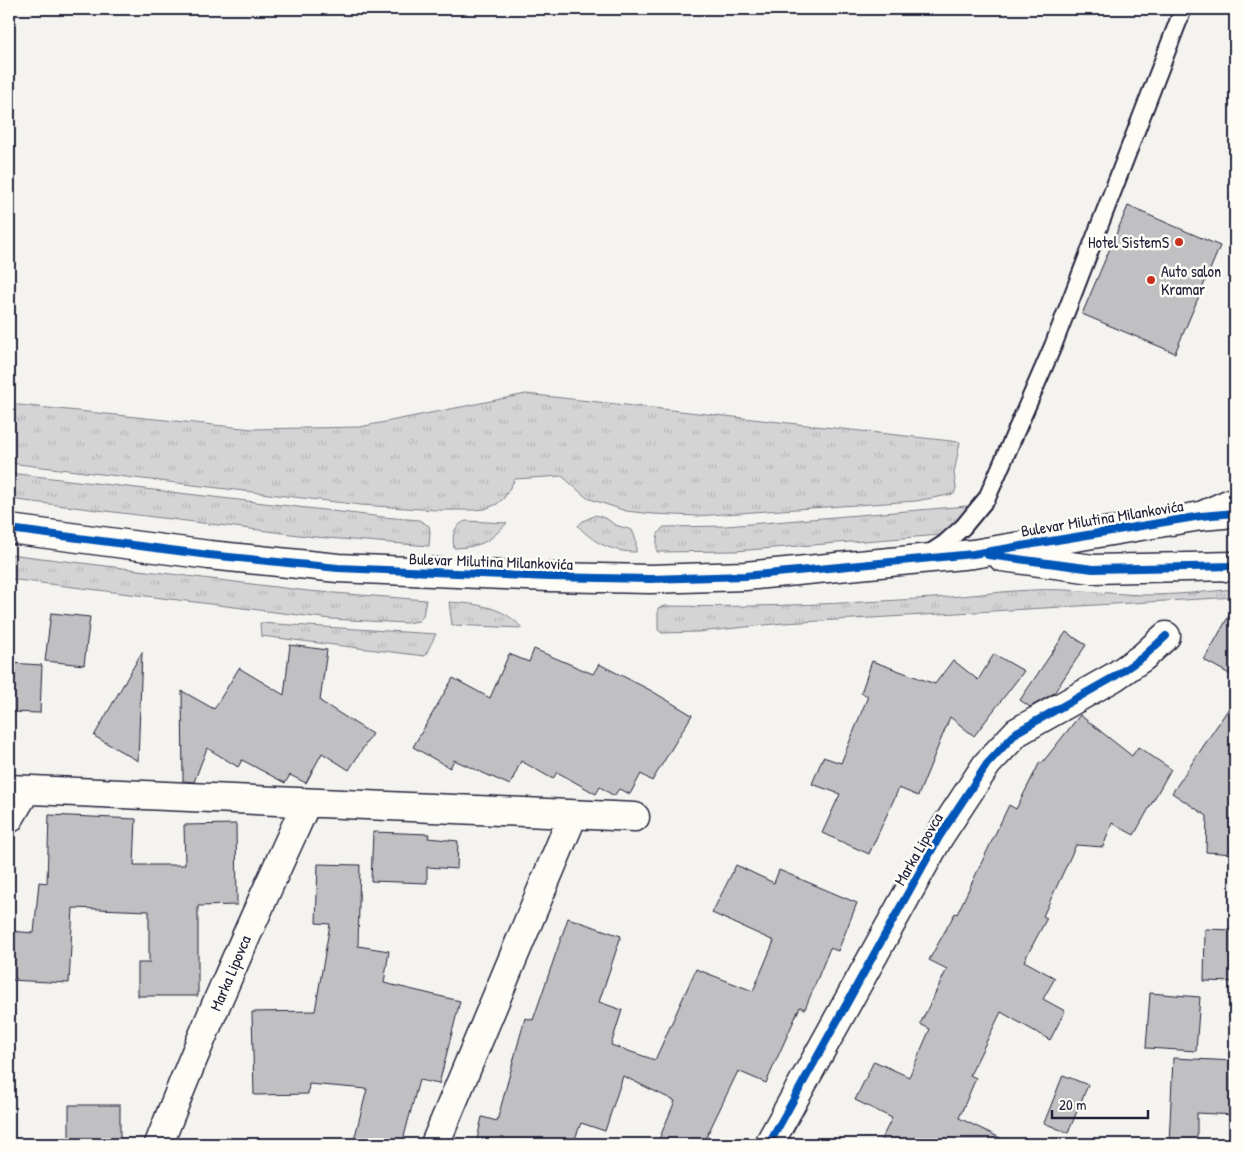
<svg xmlns="http://www.w3.org/2000/svg" width="1244" height="1153" viewBox="0 0 1244 1153" font-family="'Patrick Hand',sans-serif">
  <style>
    .grass { fill: url(#grass-tufts); stroke: #7c7b88 }
    .building { fill: #c0bfc2; stroke: #22223b }
    .lines { fill: none; stroke-linecap: round; stroke-linejoin: round }
    .lane-casing { stroke: #22223b; stroke-width: 20 }
    .street-casing { stroke: #22223b; stroke-width: 31 }
    .secondary-casing { stroke: #22223b; stroke-width: 31 }
    .primary-casing { stroke: #22223b; stroke-width: 31 }
    .lane { stroke: #fdfcf7; stroke-width: 16 }
    .street { stroke: #fdfcf7; stroke-width: 28 }
    .secondary { stroke: #fdfcf7; stroke-width: 28 }
    .primary { stroke: #fdfcf7; stroke-width: 28 }
    .cycleway-casing { stroke: #fdfcf7; stroke-width: 11 }
    .cycleway { stroke: #0057b8; stroke-width: 8 }
    .poi-dot { fill: #c8321e; stroke: #fdfcf7; stroke-width: 2 }
    .labels { text-anchor: middle; stroke-width: 5; stroke-linejoin: round; paint-order: stroke }
    .poi-label { font-size: 16px; fill: #22223b; stroke: #fdfcf7; text-anchor: end }
    .street-label { font-size: 16px; fill: #22223b; stroke: #fdfcf7 }
  </style>
  <defs>
    <pattern id="grass-tufts" width="24" height="20" patternUnits="userSpaceOnUse" patternTransform="scale(1.25)"><rect width="24" height="20" fill="#d5d4d5"/><path d="M3 7l-1-3M5 7V3M7 7l1-3M15 17l-1-3M17 17v-4M19 17l1-3" fill="none" stroke="#b7b6b8"/></pattern>
  </defs>
  <rect width="100%" height="100%" fill="#f4f3ef"/>
  <filter id="ink" filterUnits="userSpaceOnUse"><feTurbulence type="fractalNoise" baseFrequency=".02" numOctaves="2"/><feDisplacementMap in="SourceGraphic" scale="10" xChannelSelector="R" yChannelSelector="G"/><feConvolveMatrix kernelMatrix="1 2 1 2 8 2 1 2 1" color-interpolation-filters="sRGB"/></filter>
  <g filter="url(#ink)">
    <path class="grass" d="M526,394L960,442L954,473L956,488L954,494L916,501L781,510L697,516L653,514L626,511L587,498L562,476L515,479L504,498L497,504L485,509L472,510H436L361,505L9,463V404L253,429L360,427Z
      M9,473L383,517L419,520L429,526L430,532L429,546L315,537L9,499Z
      M967,506L962,516L941,535L735,551L657,552C657,542 655,533 664,527L726,526Z
      M596,515L607,519L615,525L632,530L636,540V552C612,552 594,543 578,526L583,521Z
      M466,521L507,523C489,542 481,547 454,548C452,535 453,526 466,521Z
      M9,554L308,591L426,600L423,616L419,621L406,623L331,619L9,579Z
      M1235,589V597L784,623L698,632L662,633L658,630V608L666,606C760,608 855,603 949,597C977,595 1004,591 1032,590C1070,588 1107,594 1145,595C1175,595 1205,592 1235,589Z
      M449,602C477,604 503,606 522,628L452,625Z
      M260,623L436,634L425,656L261,636Z"/>
    <path class="building" d="M1128,206L1220,246L1175,353L1082,314Z
      M1235,605V677L1204,660Z
      M51,613L90,617L84,665L45,661Z
      M1066,632L1086,645L1054,693L1030,707L1020,700Z
      M290,645L327,650L320,701L372,734L349,770L322,753L306,783L290,775L285,783L242,760L238,767L207,748L194,782L183,781L182,691L214,709L239,668L284,695Z
      M534,649L593,674L599,664L650,690L692,715L652,781L641,774L630,794L619,789L614,796L600,787L596,794L557,772L553,779L521,761L510,785L454,760L450,768L413,747L453,678L490,698L509,654L529,662Z
      M142,652L138,761L94,736Z
      M994,654L1024,671L974,736L950,717L918,796L899,788L869,854L822,833L840,794L812,784L823,757L841,763L868,696L861,693L872,661L935,684L953,660L978,680Z
      M9,663L42,665L40,713L9,712Z
      M1235,699V854L1206,852L1207,816L1172,793Z
      M1080,715L1132,756L1138,747L1171,769L1134,835L1112,823L1103,847L1076,845L1043,916L1047,918L1024,961L1055,978L1043,999L1065,1011L1050,1040L1001,1012L970,1075L976,1078L959,1118L1013,1144H879L892,1118L855,1100L874,1061L909,1077L930,1029L920,1024L947,969L929,960L955,913L957,914L1009,805L1016,809L1040,762L1042,763Z
      M49,815L136,819L134,865H185L184,825L236,824L237,905L198,906V996H138V963H149V911L73,908L69,983L9,980V931L34,933L39,882L47,883Z
      M373,832L429,834L428,838L458,841L457,869L427,867V883L371,881Z
      M318,864L360,865L358,946L389,951L384,983L460,1001L439,1084L419,1080L402,1144H353L367,1089L309,1084L308,1094L254,1095L252,1012L315,1011L330,924L316,923Z
      M736,865L774,883L779,870L857,903L838,951L830,948L805,1009L800,1007L766,1083L738,1071L703,1144H657L675,1101L623,1076L605,1131L581,1123L573,1144H476L482,1117L497,1121L525,1018L533,1020L568,918L621,936L599,1002L622,1010L611,1045L655,1060L696,969L753,991L774,941L712,913Z
      M1205,929L1235,930V982L1204,981Z
      M1150,993L1200,997L1196,1051L1146,1048Z
      M1173,1058L1235,1061V1115L1197,1113V1144H1169Z
      M1063,1075L1088,1085L1068,1133L1044,1123Z
      M69,1105H120V1144H69Z"/>
    <g class="lines">
      <defs>
        <path id="lane" d="M927,555L944,544L963,527L987,498L1053,346L1183,9"/>
        <path id="street" d="M9,789L635,817
          M9,819L26,790
          M159,1144C203,1029 255,916 306,804
          M435,1144L573,815
          M769,1144L939,837L987,764L1017,732L1114,677L1143,657L1166,636"/>
        <path id="secondary" d="M9,529L209,555L338,568L549,577L650,579L745,576L973,554L1201,516L1224,514
          M1002,557L1093,569L1235,566"/>
        <path id="primary" d="M1201,516L1235,501
          M1227,567L1235,568"/>
      </defs>
      <use href="#lane" class="lane-casing"/>
      <use href="#street" class="street-casing"/>
      <use href="#secondary" class="secondary-casing"/>
      <use href="#primary" class="primary-casing"/>
      <use href="#lane" class="lane"/>
      <use href="#street" class="street"/>
      <use href="#secondary" class="secondary"/>
      <use href="#primary" class="primary"/>
      <defs>
        <path id="cycleway" d="M9,529L209,555L338,568L549,577L650,579L745,576L973,554L1201,516L1235,513
          M988,555L1093,569L1235,566
          M769,1144L939,837L987,764L1017,732L1114,677L1143,657L1166,636"/>
      </defs>
      <use href="#cycleway" class="cycleway-casing"/>
      <use href="#cycleway" class="cycleway"/>
    </g>
  </g>
  <g class="poi-dot">
    <circle cx="1179" cy="242" r="5"/>
    <circle cx="1151" cy="280" r="5"/>
  </g>
  <g class="labels">
    <g class="poi-label">
      <text x="1169" y="248">Hotel SistemS</text>
      <text x="1161" y="277" text-anchor="start">Auto salon<tspan x="1161" dy="18">Kramar</tspan></text>
    </g>
    <g class="street-label">
      <text transform="translate(1102 518) rotate(-9)" y="6">Bulevar Milutina Milankovića</text>
      <text transform="translate(491 561) rotate(2)" y="6">Bulevar Milutina Milankovića</text>
      <text transform="translate(918 849) rotate(-60)" y="6">Marka Lipovca</text>
      <text transform="translate(230 973) rotate(-67)" y="6">Marka Lipovca</text>
    </g>
  </g>
  <rect width="1244" height="1153" fill="none" stroke="#fdfcf7" stroke-width="30"/>
  <rect x="15" y="15" width="1214" height="1123" fill="none" stroke="#22223b" stroke-width="2" filter="url(#ink)"/>
  <path d="M1052 1110v8h96v-8" fill="none" stroke="#22223b" stroke-width="2.5"/>
  <text x="1059" y="1110" font-size="15" fill="#22223b" stroke="#fdfcf7" stroke-width="4" paint-order="stroke">20 m</text>
</svg>
